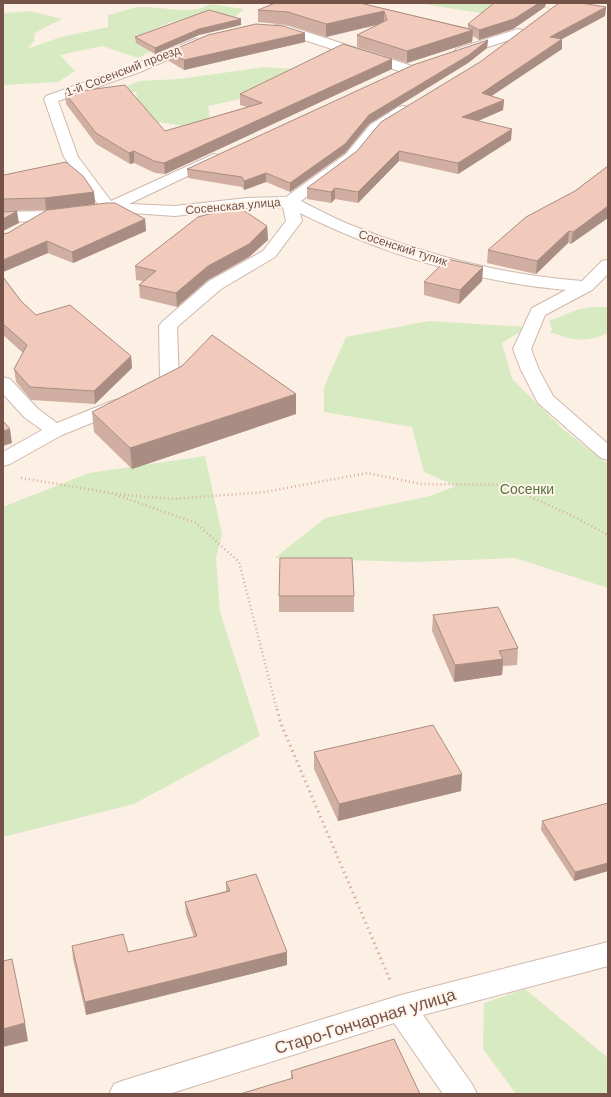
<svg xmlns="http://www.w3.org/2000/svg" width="611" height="1097" viewBox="0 0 611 1097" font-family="Helvetica,sans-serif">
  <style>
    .green { fill: #d8eac2 }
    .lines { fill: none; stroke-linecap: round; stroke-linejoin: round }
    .minor-casing { stroke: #d0b8ad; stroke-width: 2 }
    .path-far2 { stroke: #d7ad9f; stroke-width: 1.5; stroke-dasharray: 0.5 2; stroke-linecap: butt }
    .path-far1 { stroke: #d7ad9f; stroke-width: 2.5; stroke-dasharray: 1 3; stroke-linecap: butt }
    .path { stroke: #d7ad9f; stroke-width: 3; stroke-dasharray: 1.5 4; stroke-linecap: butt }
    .minor { fill: #fff; fill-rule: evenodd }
    .wall { fill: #d0aea1 }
    .shaded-wall { fill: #a98d83 }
    .building { fill: #f2cabb; stroke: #a98d83 }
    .labels { text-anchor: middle; stroke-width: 4; stroke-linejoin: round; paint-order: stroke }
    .far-street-label { font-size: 12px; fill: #755349; stroke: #fff4ea }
    .park-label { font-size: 14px; fill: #56753f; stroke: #fff4ea }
    .near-street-label { font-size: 17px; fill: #755349; stroke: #fff4ea }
  </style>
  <rect width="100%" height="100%" fill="#fcf0e4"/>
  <path class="green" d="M416,3H500V16Z
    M210,4L244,9L236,16L203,13L168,23L151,31L170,41L138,58L102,46L60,55L75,71L58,82L3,85V13L30,11L62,19L35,33L34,41L27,49L61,37L108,27V15C119,13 131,7 142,7C164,6 190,16 210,4Z
    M265,67L294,69L245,98L208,106L210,120L191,127L126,117L139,106L136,92L117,91L139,81L179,79Z
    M592,307H608V333C585,343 574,341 550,332L552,329L549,321L579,309Z
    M429,321L528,327L502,343L512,379L563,429L608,464V588L515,558L413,562L275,558L325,518L430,496L456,486L424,472L412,427L324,412V387L346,337Z
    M205,456L222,534L216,558L220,612L260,736L134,804L3,837V507L89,473Z
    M525,989L608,1058V1094H516L483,1049L484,1003Z"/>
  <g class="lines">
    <defs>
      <path id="minor" d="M277,25L288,26L412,66L413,69L412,72H402L283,33L273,32L271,29L273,26Z
        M518,29L522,30L524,33L522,36L460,56L456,55L454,52L456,49Z
        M195,39L199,40L201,43L199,46L140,72L58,101L78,157L111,201L214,154L219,155L221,158L219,161L129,204L175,206L247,198L286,197L346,154L370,125L398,107L403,106L408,107L410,110L408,113L380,131L356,160L301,201C319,210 337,220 356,227C429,256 504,275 582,281L602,261L608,260V274L592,290L545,315L531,349L539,370L553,396L608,444V460L601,458L538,403L521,370L513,349L532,308L566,290C474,282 382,254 300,213L302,221L275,257L221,289L177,327L179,384C173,393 156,398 146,395L143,391L146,387L160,381L159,326L162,322L209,281L263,251L286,221L283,207L247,208L175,216L103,211L64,157L44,99L46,96L130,66Z
        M66,208L72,210L74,213L72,216L46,221L3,222V212L46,211Z
        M3,377L10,379L38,409L57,423L112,401L119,399L126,401L129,405L126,409L62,435L10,464L3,466V452L42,430L24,417L3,394Z
        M608,942V966L423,1015L472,1084L477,1094H443L394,1023L169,1094H109L114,1084L125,1080L401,995Z"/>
    </defs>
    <use href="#minor" class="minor-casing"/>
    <path class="path-far2" d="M537,3L552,10"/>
    <path class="path-far1" d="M21,478L111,493L196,523L239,562L277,710
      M116,494L171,499L265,492L367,473L421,484L505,485L577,518L608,535"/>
    <path class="path" d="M277,709L281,724L390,980"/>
    <use href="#minor" class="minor"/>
  </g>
  <path class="wall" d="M360,3L468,28V24L545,7L513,29L479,40L473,36L472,42L407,63L357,47V35L377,25L326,37L288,25L258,22V10Z
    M606,7L605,16L562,39V49L491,96L504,100L503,110L478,121L511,140L458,174L399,161L358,203L335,199L331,203L307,199V188Z
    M241,25L199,35L155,54L136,43L135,37Z
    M488,40L487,48L468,63L369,124L345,153L290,192L266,182L244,190L242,187L188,178L187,169Z
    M305,42L184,70L169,61L168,52Z
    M392,69L165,174L155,173L134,163L130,164L96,144L66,104L65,93L165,131L247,107L240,105V94Z
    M608,166L571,244L568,243L536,274L487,263L488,250L575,191Z
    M3,175L94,192L95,204L46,210L3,211Z
    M145,219L146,231L73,263L48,253L3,272V234Z
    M267,226L268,240L249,257L208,280L177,307L140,298L139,285L143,281L136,280L135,266Z
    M483,267L482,281L459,304L424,295V282Z
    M3,277L21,301L36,315L131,356L132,368L95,404L31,400L16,382L14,369L23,353L3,335Z
    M296,394V414L132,469L94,432L92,412Z
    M279,596H354V612H279Z
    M433,615L518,648L517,665L503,666L502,675L454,682L432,631Z
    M314,752L462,774L461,791L338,821L314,769Z
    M608,803V871L574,881L541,830L542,821Z
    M226,882L287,965L86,1015L73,959L72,946L128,952L194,937L186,914L185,902L226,891Z
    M291,1071L420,1094L291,1079Z"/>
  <path class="shaded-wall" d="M539,3H546L545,7L513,29L479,40V30Z
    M606,7L605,16L549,46L550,37Z
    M384,11V23L326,37V24Z
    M241,19V25L199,35L155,54V48L199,29Z
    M473,30L472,42L407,63V51Z
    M305,33V42L184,70V60Z
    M562,39V49L481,103L482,93Z
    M488,40L487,48L468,63L369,124L345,153L290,192V183L369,115Z
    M392,59V69L165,174L164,163Z
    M504,100L503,110L462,128V117Z
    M512,129L511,140L458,174V163Z
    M134,151V163L130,164L129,153Z
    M399,151V161L358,203V192Z
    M266,173V182L244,190V181Z
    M335,188V199L331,203V192Z
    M94,192L95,204L46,210L45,198Z
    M608,206V218L571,244L573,232Z
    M17,211L19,223L3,231V219Z
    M145,219L146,231L73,263L72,252Z
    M267,226L268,240L249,257L208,280L177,307L176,293L208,266Z
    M569,231L568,243L536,274L537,261Z
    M47,241L48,253L3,272V260Z
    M483,267L482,281L459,304L460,290Z
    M131,356L132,368L95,404L94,391Z
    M296,394V414L132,469L130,448Z
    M10,429L12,443L3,446V431Z
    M503,659L502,675L454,682L455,665Z
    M462,774L461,791L338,821L339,804Z
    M608,863V871L574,881L575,872Z
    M287,952V965L86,1015L85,1002Z
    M25,1023L28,1041L3,1047V1029Z"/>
  <path class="building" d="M275,3H360L473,30L407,51L357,35L387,20L384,11L326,24L288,12L258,10Z
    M494,3H539L514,19L479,30L468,24Z
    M559,3H581L606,7L550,37L562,39L482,93L504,100L462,117L512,129L458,163L399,151L358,192L335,188L331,192L307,188L357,151L381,122L480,62Z
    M209,10L241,19L199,29L155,48L135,37Z
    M256,24L283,26L305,33L184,60L168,52L208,35Z
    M488,40L469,55L369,115L345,144L290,183L266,173L244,181L242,177L187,169L413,65Z
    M343,44L392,59L164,163L154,161L134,151L129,153L96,133L65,93L125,85L165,131L262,103L240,94Z
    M66,162L83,176L94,192L45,198L3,199V175H4Z
    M608,166V206L573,232L569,231L537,261L488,250L526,217L575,191Z
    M107,203H115L145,219L72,252L47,241L3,260V234L8,233L47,210Z
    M237,206L267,226L249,244L208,266L176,293L139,285L156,271L135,266L198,217Z
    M17,211L3,219V212Z
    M447,259L483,267L460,290L424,282Z
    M3,277L21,301L36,315L70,305L131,356L94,391L30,387L14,369L27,345L3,324Z
    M212,335L296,394L130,448L92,412L182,366Z
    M3,421L10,429L3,431Z
    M280,558H352L354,596H279Z
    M498,607L518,648L499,651L503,659L455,665L433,615Z
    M433,725L462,774L339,804L314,752Z
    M608,803V863L575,872L542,821Z
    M256,874L287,952L85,1002L72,946L123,934L128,952L197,936L185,902L230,891L226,882Z
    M12,959L25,1023L3,1029V961Z
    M394,1039L420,1094H240L293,1078L291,1071Z"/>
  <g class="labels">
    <g class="far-street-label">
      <text transform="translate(123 71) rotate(-21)" y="4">1-й Сосенский проезд</text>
      <text transform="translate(233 206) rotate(-5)" y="4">Сосенская улица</text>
      <text transform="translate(403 248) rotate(18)" y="4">Сосенский тупик</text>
    </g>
    <g class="park-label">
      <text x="527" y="494">Сосенки</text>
    </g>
    <g class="near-street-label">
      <text transform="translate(365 1021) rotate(-17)" y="6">Старо-Гончарная улица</text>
    </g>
  </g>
  <rect width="611" height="1097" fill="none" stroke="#755349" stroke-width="8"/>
</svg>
